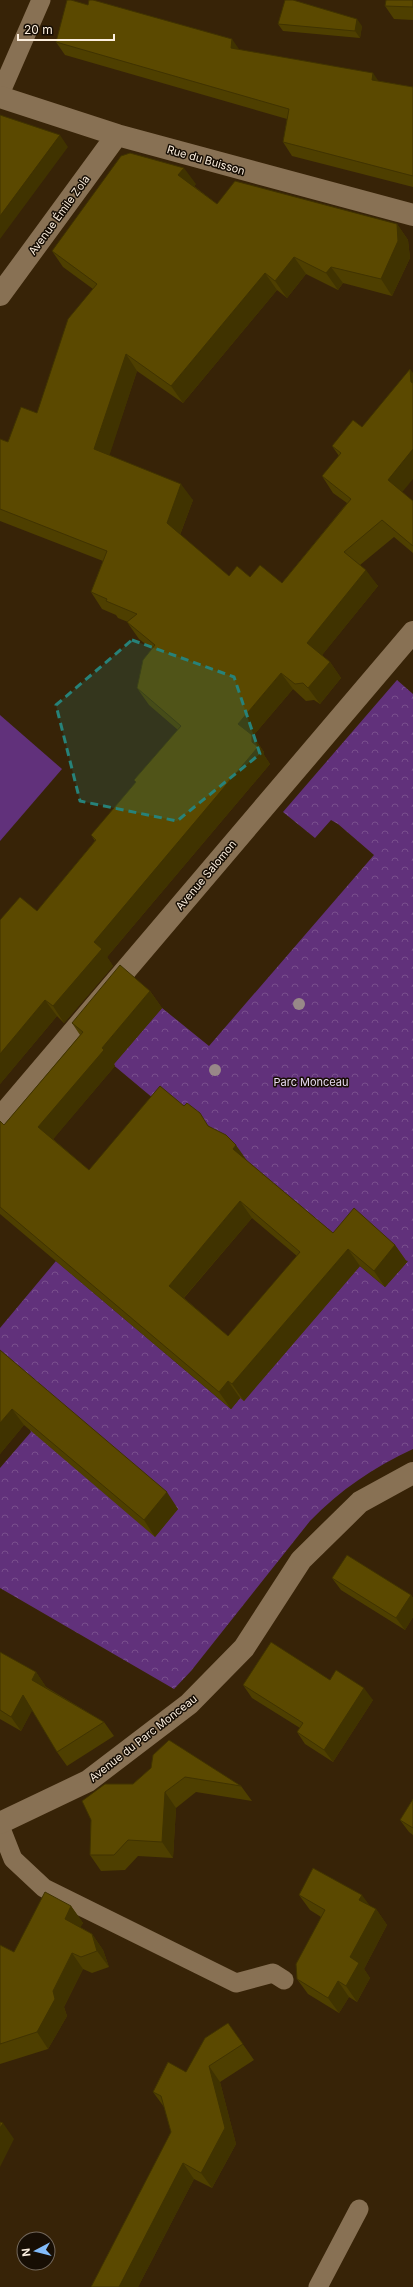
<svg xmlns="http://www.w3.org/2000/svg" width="413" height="2287" viewBox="0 0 413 2287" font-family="Inter,sans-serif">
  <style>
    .forest { fill: url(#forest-crowns) }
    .pitch { fill: #61317b }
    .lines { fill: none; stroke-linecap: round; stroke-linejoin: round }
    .lane { stroke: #887154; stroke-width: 19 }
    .street { stroke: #887154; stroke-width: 22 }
    .secondary { stroke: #887154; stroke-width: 22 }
    .tree { fill: #988888 }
    .wall { fill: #4e3f00; fill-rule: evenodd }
    .shaded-wall { fill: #403300 }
    .building { fill: #5b4900; stroke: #403300; fill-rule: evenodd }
    .marked { fill: #278279; fill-opacity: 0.2; stroke: #278279; stroke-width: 3; stroke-dasharray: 8 5; stroke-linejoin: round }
    .labels { text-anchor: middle; stroke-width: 3; stroke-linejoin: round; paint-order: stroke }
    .street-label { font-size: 11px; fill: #fcefdf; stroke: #170e04 }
    .park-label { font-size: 11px; fill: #e8dbf1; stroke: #170e04 }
  </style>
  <defs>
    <pattern id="forest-crowns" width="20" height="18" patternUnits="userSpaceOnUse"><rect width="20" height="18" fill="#61317b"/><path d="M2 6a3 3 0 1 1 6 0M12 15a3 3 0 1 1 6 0" fill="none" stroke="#794f8d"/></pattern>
  </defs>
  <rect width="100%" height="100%" fill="#372307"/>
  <path class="forest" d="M397,680L413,694V1449C374,1467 340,1490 310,1521L191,1671L174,1689L0,1588V1468L31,1432L0,1357V1328L56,1261L231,1409L355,1262L385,1287L408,1261L344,1249L166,1109L105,1058L121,1055L162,1008L209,1046L374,855L338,824L331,820L315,838L283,812Z"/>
  <path class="pitch" d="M0,715L62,769L0,841Z"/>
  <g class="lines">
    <path class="lane" d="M0,94L41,0
      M0,1826L13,1859L44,1888L236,1983L273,1973L284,1980
      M318,2287L359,2209"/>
    <path class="street" d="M0,1118L413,632
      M0,1823L88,1781L189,1704L244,1648L301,1560L360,1502L413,1473"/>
    <path class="secondary" d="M0,97L117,135L413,215
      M0,295L117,135"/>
  </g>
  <g class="tree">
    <circle cx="299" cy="1004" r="6"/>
    <circle cx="215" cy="1070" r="6"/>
  </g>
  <path class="wall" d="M413,0V20L394,19L385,6Z
    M278,24L362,26L360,38L283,31Z
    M56,42L240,50L379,81L413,87V187L292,156L283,142L287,119L65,55Z
    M196,184L194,186L217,204L397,224L408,240L410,258L392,296L343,283L338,290L306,274L287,298L277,290L183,403L137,371L109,455L193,500L180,535L229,576L250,577L282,583L347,503L333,493L322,476L339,456L332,446L402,492L413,501V553L394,537L360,565L378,586L322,655L330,662L341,678L320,704L314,700L306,701L293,689L253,736L264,752V755L270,764L107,957L113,966L64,1023L57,1016L0,1084L37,911L95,841L91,835L136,783L134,780L178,730L149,705L137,688L152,649L139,639L127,622H128L118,618L116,615L102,609L91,592L103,561L0,521V439L8,442L37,413L93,289L63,267L52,251Z
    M150,991L162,1008L114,1064L115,1066L53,1139L89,1170L184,1106L210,1127L248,1162L333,1233L395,1245L407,1262L385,1287L360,1266L244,1401L240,1398L231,1409L0,1214V1121L4,1125L80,1035L72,1023ZM252,1218L297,1256L228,1336L184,1298Z
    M0,1350L178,1509L155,1537L24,1425L0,1454Z
    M332,1578L411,1595L413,1598V1617L405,1630L341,1590Z
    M0,1652L36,1672L46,1687L104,1722L114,1736L67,1766L57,1752L32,1710L21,1731L0,1719Z
    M330,1680L373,1700L333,1762L305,1744L297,1732L300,1728L252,1698L243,1685Z
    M151,1768L241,1786L252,1801L196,1792L176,1808L173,1858L138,1856L125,1870L101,1871L90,1855L91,1820Z
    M413,1799V1835L409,1832L400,1820Z
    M299,1895L369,1906L376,1909L387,1925L364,1969L370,1978L357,2002L349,1997L339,2013L308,1994L297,1979L321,1917L310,1910Z
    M71,1906L83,1923L80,1927L92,1934L103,1950L109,1967L92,1973L83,1969L64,2007L67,2016L48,2049L0,2064V1945L14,1952Z
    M228,2023L254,2060L220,2082L236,2144L212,2188L194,2179L138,2287H91L171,2132L164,2107L153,2092L186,2072Z"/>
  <path class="shaded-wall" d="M357,19L362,26L360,38L355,31Z
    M232,39L241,52L231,48Z
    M373,73L382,86L372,80Z
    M60,135L68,147L0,239V216Z
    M184,168L196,184L190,192L178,175Z
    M397,224L408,240L410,258L392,296L381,279Z
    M294,257L306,274L287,298L275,281Z
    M331,267L343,283L338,290L326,273Z
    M265,273L277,290L183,403L171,386Z
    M126,354L137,371L106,466L94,449Z
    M410,369L413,373V384L411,382Z
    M413,449V479L399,496L388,480Z
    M181,484L193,500L178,540L167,523Z
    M366,570L378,586L319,659L307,643Z
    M330,662L341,678L320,704L308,688Z
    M281,673L293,689L253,736L264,752V755L270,764L107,957L113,966L64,1023L53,1006L94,942L238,724Z
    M150,991L162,1008L114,1064L115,1066L50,1143L38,1127L102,1048Z
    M45,1000L57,1016L0,1084V1054Z
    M236,1145L248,1162L233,1149Z
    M240,1201L252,1218L180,1302L169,1286Z
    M395,1245L407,1262L385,1287L374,1271Z
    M348,1249L360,1266L244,1401L232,1384Z
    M228,1381L240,1398L231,1409L219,1392Z
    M12,1409L24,1425L0,1454V1423Z
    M167,1492L178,1509L155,1537L144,1520Z
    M411,1595L413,1598V1617L405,1630L396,1618Z
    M36,1672L46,1687L42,1694L32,1680Z
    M364,1688L373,1700L333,1762L324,1750Z
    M23,1695L33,1709L21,1731L11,1717Z
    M165,1792L176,1808L173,1858L162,1842Z
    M362,1895L373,1910L359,1900Z
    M71,1906L83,1923L76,1935L65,1919Z
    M376,1909L387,1925L364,1969L370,1978L357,2002L346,1986L350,1957Z
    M92,1934L103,1950L109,1967L97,1951Z
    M72,1953L83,1969L64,2007L67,2016L48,2049L37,2032L53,1991Z
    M338,1981L349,1997L339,2013L328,1998Z
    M209,2066L220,2082L236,2144L212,2188L201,2173Z
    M3,2123L14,2139L0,2167V2128Z
    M183,2163L194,2179L138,2287H119Z"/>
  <path class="building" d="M67,0H71L88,5L89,0H93L232,39L231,48L373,73L372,80L413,87V176L283,142L289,109L56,42Z
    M285,0H293L357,19L355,31L278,24Z
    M386,0H413V7L385,6Z
    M0,115L60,135L0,216Z
    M130,153L184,168L178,175L217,204L235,181L397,224L398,241L381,279L331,267L326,273L294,257L275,281L265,273L171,386L126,354L94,449L181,484L167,523L229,576L237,566L250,577L260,565L282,583L351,499L322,476L341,453L332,446L353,420L362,427L410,369L411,382L413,383V449L388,480L413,501V546L382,520L344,552L366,570L307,643L330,662L308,688L303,683L295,684L281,673L238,724L252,735V742L258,747L94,942L102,949L53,1006L45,1000L0,1054V920L20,897L37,911L96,840L91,835L136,782L134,780L181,726L137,688L143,660L155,645L127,622L137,614L106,601L107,599L91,592L107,551L0,509V439L8,442L21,407L37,413L68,319L97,284L52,251L121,156Z
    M120,965L150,991L102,1048L104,1050L38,1127L89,1170L160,1086L184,1106L187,1103L200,1113L208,1126L226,1135L236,1145L233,1149L333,1233L354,1208L395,1245L374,1271L348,1249L232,1384L228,1381L219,1392L0,1207V1121L4,1125L83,1032L72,1023ZM240,1201L300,1252L228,1336L169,1286Z
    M0,1350L167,1492L144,1520L12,1409L0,1423Z
    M347,1555L411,1595L396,1618L332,1578Z
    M271,1642L330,1680L336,1670L364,1688L324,1750L297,1732L303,1723L243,1685Z
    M0,1652L36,1672L32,1680L104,1722L57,1752L23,1695L11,1717L0,1710Z
    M169,1740L241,1786L185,1777L165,1792L162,1842L128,1840L114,1855H90L91,1820L82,1801L105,1784H133L151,1768L153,1755Z
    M413,1799V1828L400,1820Z
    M313,1868L362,1895L359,1900L376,1909L350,1957L359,1963L346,1986L338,1981L328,1998L297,1979L296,1964L325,1910L299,1895Z
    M45,1892L71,1906L65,1919L92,1934L97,1951L81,1957L72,1953L53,1991L55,1999L37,2032L0,2044V1945L14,1952Z
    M228,2023L243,2044L209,2066L225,2128L201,2173L183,2163L119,2287H91L171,2132L161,2096L153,2092L168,2062L186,2072L205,2038Z
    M0,2122L3,2123L0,2128Z"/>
  <path class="marked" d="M132,640L234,677L260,754L177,821L80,801L56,705Z"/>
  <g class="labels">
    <g class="street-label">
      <text transform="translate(206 160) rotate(16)" y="4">Rue du Buisson</text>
      <text transform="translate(59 215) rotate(-54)" y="4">Avenue Émile Zola</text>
      <text transform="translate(206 875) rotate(-50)" y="4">Avenue Salomon</text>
      <text transform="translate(143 1738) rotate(-38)" y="4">Avenue du Parc Monceau</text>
    </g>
    <g class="park-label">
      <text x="311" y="1086">Parc Monceau</text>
    </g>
  </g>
  <g transform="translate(36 2251) rotate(263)"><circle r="19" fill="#170e04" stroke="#73685c"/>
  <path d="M0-3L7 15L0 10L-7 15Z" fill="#83bcfb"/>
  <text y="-6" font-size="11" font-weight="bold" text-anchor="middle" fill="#fcefdf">N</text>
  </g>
  <path d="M18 34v6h96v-6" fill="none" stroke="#fcefdf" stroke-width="2"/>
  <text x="24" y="34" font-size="12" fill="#fcefdf" stroke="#170e04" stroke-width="3" paint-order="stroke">20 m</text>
</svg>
